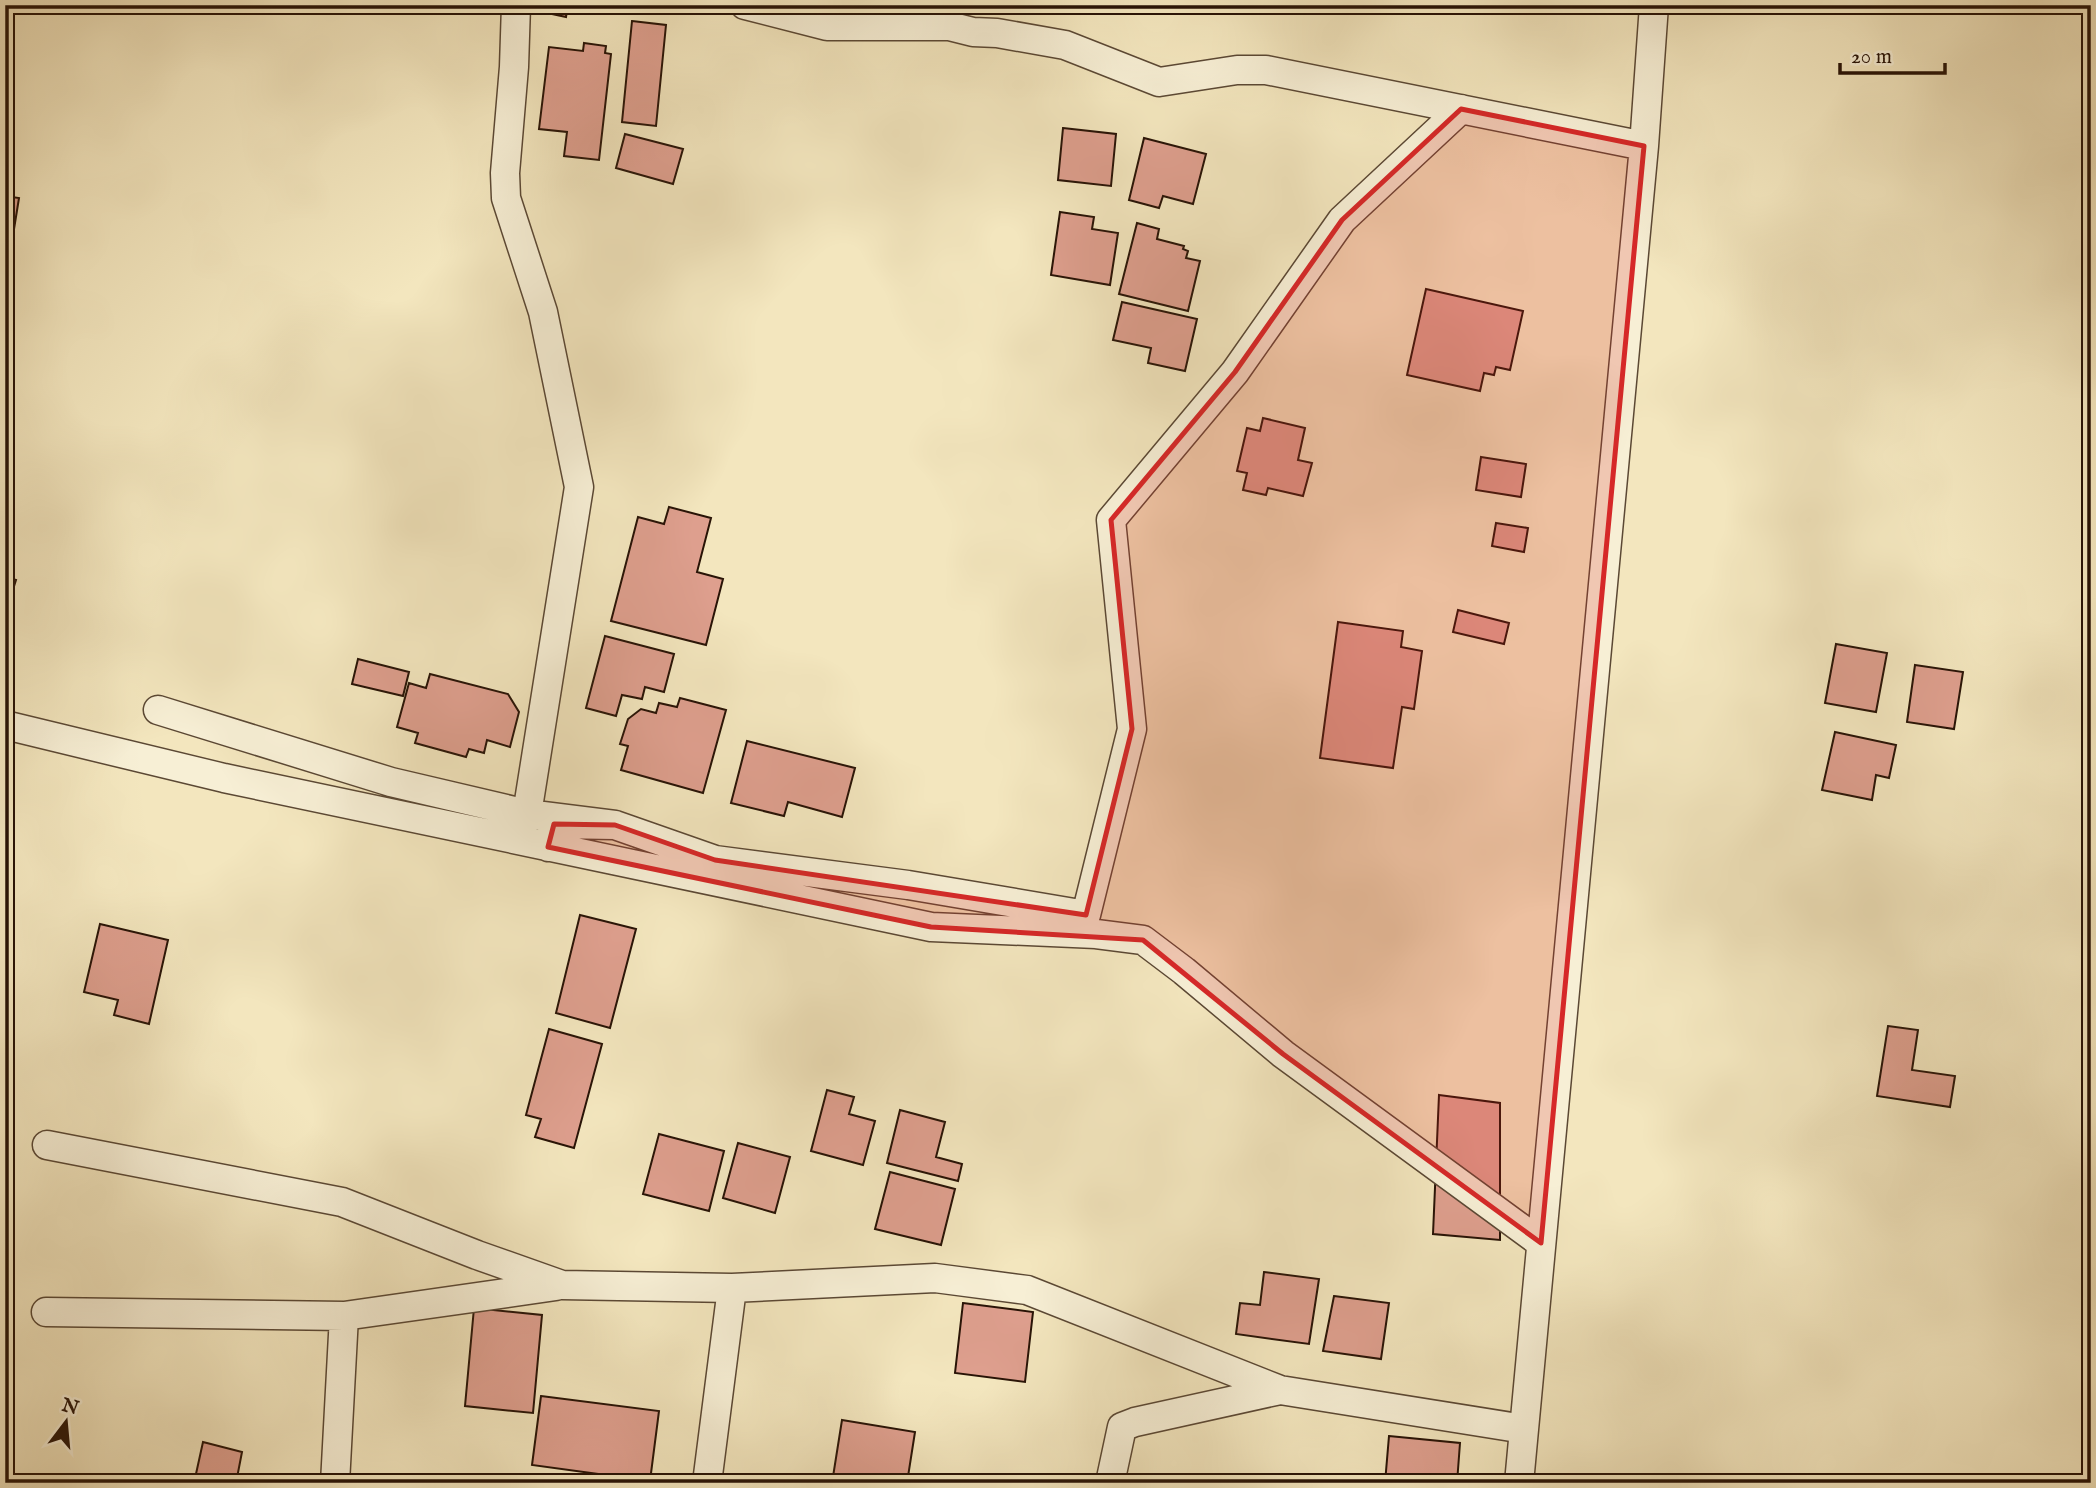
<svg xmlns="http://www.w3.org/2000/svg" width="2096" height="1488" viewBox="0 0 2096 1488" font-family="'IM FELL English',serif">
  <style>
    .building { fill: #de9f8e; stroke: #281306; stroke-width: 2 }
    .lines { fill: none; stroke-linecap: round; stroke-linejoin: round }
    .street-casing { stroke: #5b4834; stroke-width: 31 }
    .street { stroke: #f7efd5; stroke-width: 28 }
    .marked { fill: #d62828; fill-opacity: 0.2; stroke: #d62828; stroke-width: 5; stroke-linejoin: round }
  </style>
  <rect width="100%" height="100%" fill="#f3e6be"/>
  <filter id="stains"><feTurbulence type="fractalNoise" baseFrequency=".00286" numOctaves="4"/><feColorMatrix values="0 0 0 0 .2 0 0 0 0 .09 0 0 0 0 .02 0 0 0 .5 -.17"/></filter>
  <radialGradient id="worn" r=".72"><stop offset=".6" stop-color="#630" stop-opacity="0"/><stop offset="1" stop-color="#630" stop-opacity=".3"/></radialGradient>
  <path class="building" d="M540,5H568L566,17L538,11Z
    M632,21L666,25L656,126L622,122Z
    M584,43L606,46L605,53L611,54L599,160L564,156L567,132L539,129L549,47L583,51Z
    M1063,128L1116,134L1111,186L1058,180Z
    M625,134L683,149L673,184L616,168Z
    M1144,138L1206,154L1193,204L1163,196L1159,208L1129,200Z
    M5,196L19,198L6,279H5Z
    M1060,212L1094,217L1092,229L1118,233L1110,285L1051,275Z
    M1137,223L1159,229L1157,239L1184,246L1183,249L1188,251L1186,258L1200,261L1188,311L1119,294Z
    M1426,289L1523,311L1510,370L1496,367L1494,375L1484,373L1480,391L1407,375Z
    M1122,302L1197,319L1185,371L1148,363L1151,348L1113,340Z
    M1263,418L1305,428L1298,460L1312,463L1303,496L1268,488L1266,495L1243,490L1247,473L1237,471L1247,428L1260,431Z
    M1481,457L1526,464L1521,497L1476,490Z
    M669,507L711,518L697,572L723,579L706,645L611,621L638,517L664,524Z
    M1496,523L1528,528L1524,552L1492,546Z
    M5,577L16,580L5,615Z
    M1458,610L1509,623L1504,644L1453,632Z
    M1338,622L1403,631L1401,647L1422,651L1414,709L1402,707L1393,768L1320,758Z
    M605,636L674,654L664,692L645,687L642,699L622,695L616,716L586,708Z
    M1836,644L1887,653L1876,712L1825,703Z
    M358,659L409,672L403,696L352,684Z
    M1915,665L1963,672L1954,729L1907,722Z
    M430,674L508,694L519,712L510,747L487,740L484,753L469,749L466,757L415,743L418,733L397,727L409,683L426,688Z
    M680,698L726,710L703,793L621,770L628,746L620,744L628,719L641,709L656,713L659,703L677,707Z
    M1835,732L1896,745L1889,778L1876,775L1872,800L1822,790Z
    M747,741L855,768L842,817L788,802L784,816L731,803Z
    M580,915L636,929L610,1028L556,1013Z
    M100,924L168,940L149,1024L114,1015L118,1000L84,992Z
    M1888,1026L1918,1030L1912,1070L1955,1076L1950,1107L1877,1096Z
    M549,1029L602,1044L574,1148L535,1137L541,1119L526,1115Z
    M827,1090L854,1097L849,1114L875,1121L863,1165L811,1151Z
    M1439,1095L1500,1103V1240L1433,1234Z
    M900,1110L945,1122L936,1157L962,1164L958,1181L887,1163Z
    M659,1134L724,1151L709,1211L643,1194Z
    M738,1143L790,1157L775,1213L723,1198Z
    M890,1172L955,1189L941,1245L875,1229Z
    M1264,1272L1319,1279L1309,1344L1236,1334L1240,1303L1260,1305Z
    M1334,1296L1389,1303L1381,1359L1323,1351Z
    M963,1303L1033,1312L1025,1382L955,1373Z
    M474,1308L542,1315L533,1413L465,1406Z
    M541,1396L659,1411L650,1481L532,1465Z
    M842,1420L915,1432L907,1483H832Z
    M1389,1436L1460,1443L1457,1483H1385Z
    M203,1442L242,1452L236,1483H194Z
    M2061,1475L2081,1483H2058Z"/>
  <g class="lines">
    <defs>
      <path id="street" d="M516,5L514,67L505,173L506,198L543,312L579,487L527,814
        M745,5L827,26H949L973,32L997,33L1065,45L1159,82L1237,70H1266L1644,146
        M158,710L391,782L527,814L615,825L554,824L548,847
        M5,725L224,778L931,927L1096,934L1143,940L1184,971L1283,1054L1541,1243
        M615,825L715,860L908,885L1086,915L1132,729L1111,520L1235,372L1342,220L1461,109
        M47,1145L342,1202L477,1255L562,1285L732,1288L935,1278L1027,1290L1280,1390L1524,1429
        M46,1312L344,1316L556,1286
        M335,1483L344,1316
        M707,1483L732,1288
        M1110,1483L1122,1427L1135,1422L1280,1390
        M1519,1483L1644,146L1654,5"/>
    </defs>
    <use href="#street" class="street-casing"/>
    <use href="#street" class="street"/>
  </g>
  <path class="marked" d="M1461,109L1644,146L1541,1243L1283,1054L1143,940L931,927L548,847L554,824L615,825L715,860L1086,915L1132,729L1111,520L1235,372L1342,220Z"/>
  <rect width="2096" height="1488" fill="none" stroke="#f3e6be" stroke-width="28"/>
  <rect x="7" y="7" width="2082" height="1474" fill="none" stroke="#281306" stroke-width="3.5"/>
  <rect x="14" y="14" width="2068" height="1460" fill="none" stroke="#281306" stroke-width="2"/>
  <g transform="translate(66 1422) rotate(16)" stroke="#f7efd5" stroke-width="5" paint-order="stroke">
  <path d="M0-5L12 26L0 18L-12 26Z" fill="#281306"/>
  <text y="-10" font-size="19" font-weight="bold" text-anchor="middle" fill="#281306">N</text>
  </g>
  <path d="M1840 63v10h105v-10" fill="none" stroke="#281306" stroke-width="3.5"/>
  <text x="1851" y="63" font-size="21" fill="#281306" stroke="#f7efd5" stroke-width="5" paint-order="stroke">20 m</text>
  <rect width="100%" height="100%" filter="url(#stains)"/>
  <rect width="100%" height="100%" fill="url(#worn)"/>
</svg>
